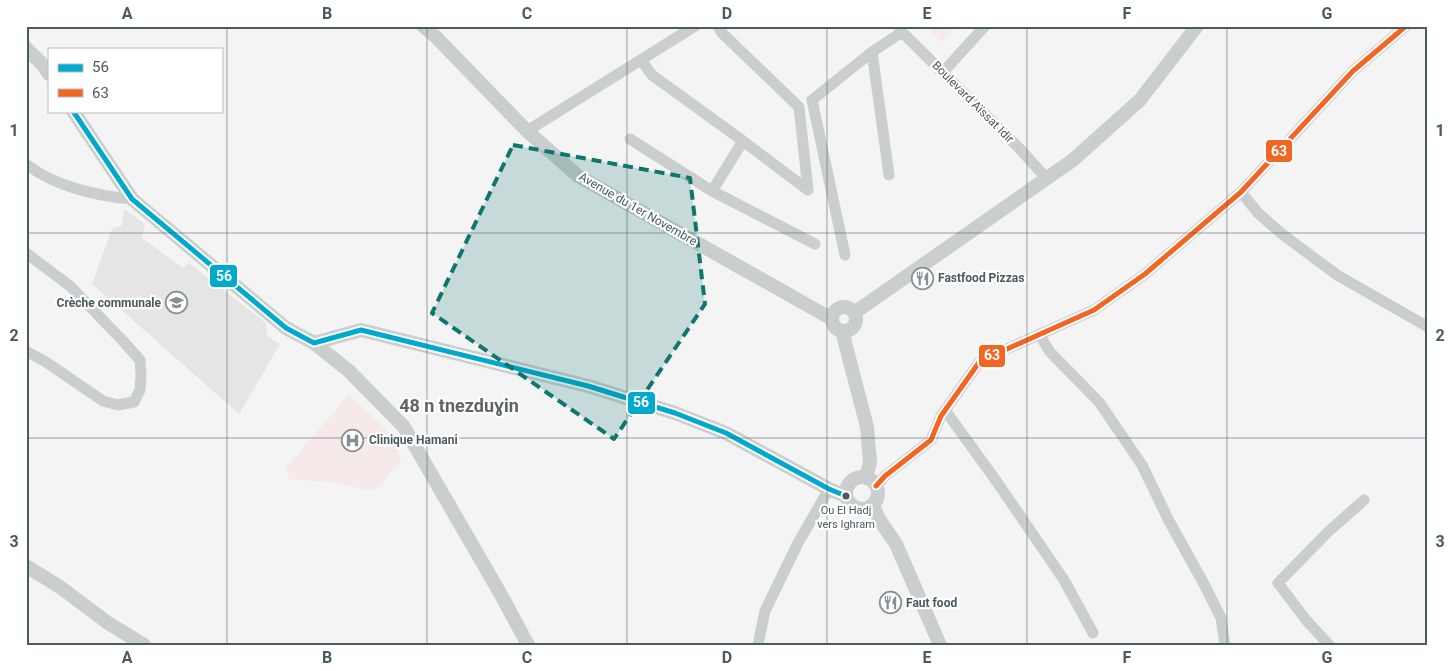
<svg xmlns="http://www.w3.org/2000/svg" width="1454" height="671" viewBox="0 0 1454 671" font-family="Roboto,sans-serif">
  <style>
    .education { fill: #e6e5e6 }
    .medical { fill: #f5e9ea }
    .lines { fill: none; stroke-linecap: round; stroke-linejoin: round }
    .minor { stroke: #cbcecf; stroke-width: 11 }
    .tertiary { stroke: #cbcecf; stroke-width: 14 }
    .bus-1-casing { stroke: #fff; stroke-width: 9 }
    .bus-2-casing { stroke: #fff; stroke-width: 9 }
    .bus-1 { stroke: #00a9ce; stroke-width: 5 }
    .bus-2 { stroke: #f26522; stroke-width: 5 }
    .marked { fill: #0f766e; fill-opacity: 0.2; stroke: #0f766e; stroke-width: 4; stroke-dasharray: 10 6; stroke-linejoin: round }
    .grid { fill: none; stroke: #4b5960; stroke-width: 1; stroke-opacity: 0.55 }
    .bus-dot { fill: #4b5960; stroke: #fff; stroke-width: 2 }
    .labels { text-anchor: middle; stroke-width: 4.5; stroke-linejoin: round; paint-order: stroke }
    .bus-label { font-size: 11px; fill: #4b5960; stroke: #fff }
    .street-label { font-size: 12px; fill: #4b5960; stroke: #fff }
    .poi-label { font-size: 12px; font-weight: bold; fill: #4b5960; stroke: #fff; text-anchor: start }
    .district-label { font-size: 18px; font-weight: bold; fill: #5f6467; stroke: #fff }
    .line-badge { stroke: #fff; stroke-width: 2 }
    .badge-label { font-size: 14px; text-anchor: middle; font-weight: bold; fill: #fff }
    .neatline { fill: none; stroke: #4b5960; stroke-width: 2 }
    .grid-label { font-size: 16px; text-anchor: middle; font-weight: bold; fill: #4b5960 }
  </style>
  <rect width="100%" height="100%" fill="#f4f4f4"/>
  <path class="education" d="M124,209L145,224L142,238L183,268L189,263L266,323L267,336L280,344L239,414L92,284L112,229L122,225Z"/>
  <path class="medical" d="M926,26H957L941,42Z
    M349,394L394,437L401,461L377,489L369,491L339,483L288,479L287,467Z"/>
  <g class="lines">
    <path class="minor" d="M718,26L722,33L799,107L808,190
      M899,26L902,32L1021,150L1047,179
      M641,60L652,75L743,141L808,190
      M943,72L985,26
      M527,131L695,26
      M630,139L712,191L815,244
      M26,164C54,186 96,196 132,199
      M889,175L872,52L902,32
      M712,191L743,141
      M1241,192L1258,213L1282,234L1337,275L1428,327
      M26,253L70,286L123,341L140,360L141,375L140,390L134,402L118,405L103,401L46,362L26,351
      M845,255L812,100L872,52
      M1039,334L1050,352L1099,402L1142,465L1168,519L1204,584L1221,618L1225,645
      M945,410L997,482L1064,580L1093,633
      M876,486L885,476L931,440L941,416L980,361L1094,310L1145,274L1241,192L1353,71L1406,26
      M758,645L765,611L798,543L829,489
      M1329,645L1307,621L1278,583L1328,532L1364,500"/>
    <path class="tertiary" d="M423,26L436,37L527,131L578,176L832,319
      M26,48L43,65L49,74
      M73,111L132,199L286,328L314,343L361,330L588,386L675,413L726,433L829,489L846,496
      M832 319a12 12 0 1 1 24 0a12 12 0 1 1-24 0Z
      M854,313L1073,160L1140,100L1197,26
      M842,331L867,427L870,462L866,478
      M314,343L349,371L404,427L500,593L528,645
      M846 493a16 16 0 1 1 32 0a16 16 0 1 1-32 0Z
      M873,505L879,519L896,544L940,645
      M26,566L60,587L108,623L144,645"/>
    <defs>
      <path id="bus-1" d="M73,111L132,199L286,328L314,343L361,330L588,386L675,413L726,433L829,489L846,496"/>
      <path id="bus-2" d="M876,486L885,476L931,440L941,416L980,361L1094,310L1145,274L1241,192L1353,71L1406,26"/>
    </defs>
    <use href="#bus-1" class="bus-1-casing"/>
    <use href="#bus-2" class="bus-2-casing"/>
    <use href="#bus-1" class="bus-1"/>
    <use href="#bus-2" class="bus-2"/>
  </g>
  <path class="marked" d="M513,145L690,178L705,304L614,439L432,313Z"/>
  <path class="grid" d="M227,26V645M427,26V645M627,26V645M827,26V645M1027,26V645M1227,26V645M26,233H1428M26,438H1428"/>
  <defs>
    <symbol id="restaurant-ring" viewBox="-11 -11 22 22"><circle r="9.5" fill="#fff" stroke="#868f94" stroke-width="1.5"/><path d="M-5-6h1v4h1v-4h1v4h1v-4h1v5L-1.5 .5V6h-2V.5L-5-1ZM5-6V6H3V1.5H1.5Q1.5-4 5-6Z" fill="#868f94"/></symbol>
    <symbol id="school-ring" viewBox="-11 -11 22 22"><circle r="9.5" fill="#fff" stroke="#868f94" stroke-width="1.5"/><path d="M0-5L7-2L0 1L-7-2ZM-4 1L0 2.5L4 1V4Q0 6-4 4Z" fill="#868f94"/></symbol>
    <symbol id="hospital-ring" viewBox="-11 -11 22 22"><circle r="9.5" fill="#fff" stroke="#868f94" stroke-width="1.5"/><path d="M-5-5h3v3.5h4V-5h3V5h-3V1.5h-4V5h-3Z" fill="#868f94"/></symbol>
  </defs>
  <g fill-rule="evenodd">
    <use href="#restaurant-ring" x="910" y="266" width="25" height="25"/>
    <use href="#school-ring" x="164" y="290" width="25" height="25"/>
    <use href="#hospital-ring" x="340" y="428" width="25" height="25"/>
    <use href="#restaurant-ring" x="878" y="590" width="25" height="25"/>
  </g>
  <circle class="bus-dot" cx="846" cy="496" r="4.5"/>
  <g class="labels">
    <g class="bus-label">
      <text x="846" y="514">Ou El Hadj<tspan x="846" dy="14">vers Ighram</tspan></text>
    </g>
    <g class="street-label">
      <text transform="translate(973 102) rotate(45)" y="4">Boulevard Aïssat Idir</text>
      <text transform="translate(638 209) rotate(30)" y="4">Avenue du 1er Novembre</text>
    </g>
    <g class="poi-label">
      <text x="938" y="282">Fastfood Pizzas</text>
      <text x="161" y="307" text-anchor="end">Crèche communale</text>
      <text x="369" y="444">Clinique Hamani</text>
      <text x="906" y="607">Faut food</text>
    </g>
    <g class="district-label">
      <text x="459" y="412">48 n tnezduɣin</text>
    </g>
  </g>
  <g class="line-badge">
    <rect x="1265" y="139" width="28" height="24" rx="5" fill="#f26522"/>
    <rect x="209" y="264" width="29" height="24" rx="5" fill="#00a9ce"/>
    <rect x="978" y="344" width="28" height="24" rx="5" fill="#f26522"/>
    <rect x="627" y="391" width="29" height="24" rx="5" fill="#00a9ce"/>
  </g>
  <g class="badge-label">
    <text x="1279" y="156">63</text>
    <text x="224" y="281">56</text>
    <text x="992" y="360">63</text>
    <text x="641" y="407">56</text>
  </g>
  <rect width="1454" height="671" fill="none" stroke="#ffffff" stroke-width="55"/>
  <rect x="48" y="48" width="175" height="65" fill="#ffffff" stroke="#b7bdbf"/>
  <rect x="58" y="64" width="25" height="8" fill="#00a9ce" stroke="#b7bdbf"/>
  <text x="92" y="72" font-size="15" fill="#4b5960">56</text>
  <rect x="58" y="89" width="25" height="8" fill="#f26522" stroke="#b7bdbf"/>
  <text x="92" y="98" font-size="15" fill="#4b5960">63</text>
  <rect x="28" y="28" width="1398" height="616" class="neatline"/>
  <g class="grid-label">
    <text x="127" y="19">A</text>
    <text x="327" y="19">B</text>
    <text x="527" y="19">C</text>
    <text x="727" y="19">D</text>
    <text x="927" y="19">E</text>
    <text x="1127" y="19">F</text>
    <text x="1327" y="19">G</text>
    <text x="14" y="136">1</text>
    <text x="1440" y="136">1</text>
    <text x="14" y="341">2</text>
    <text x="1440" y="341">2</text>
    <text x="14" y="547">3</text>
    <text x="1440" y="547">3</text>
    <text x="127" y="663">A</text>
    <text x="327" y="663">B</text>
    <text x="527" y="663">C</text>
    <text x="727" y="663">D</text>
    <text x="927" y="663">E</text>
    <text x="1127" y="663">F</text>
    <text x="1327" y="663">G</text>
  </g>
</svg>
